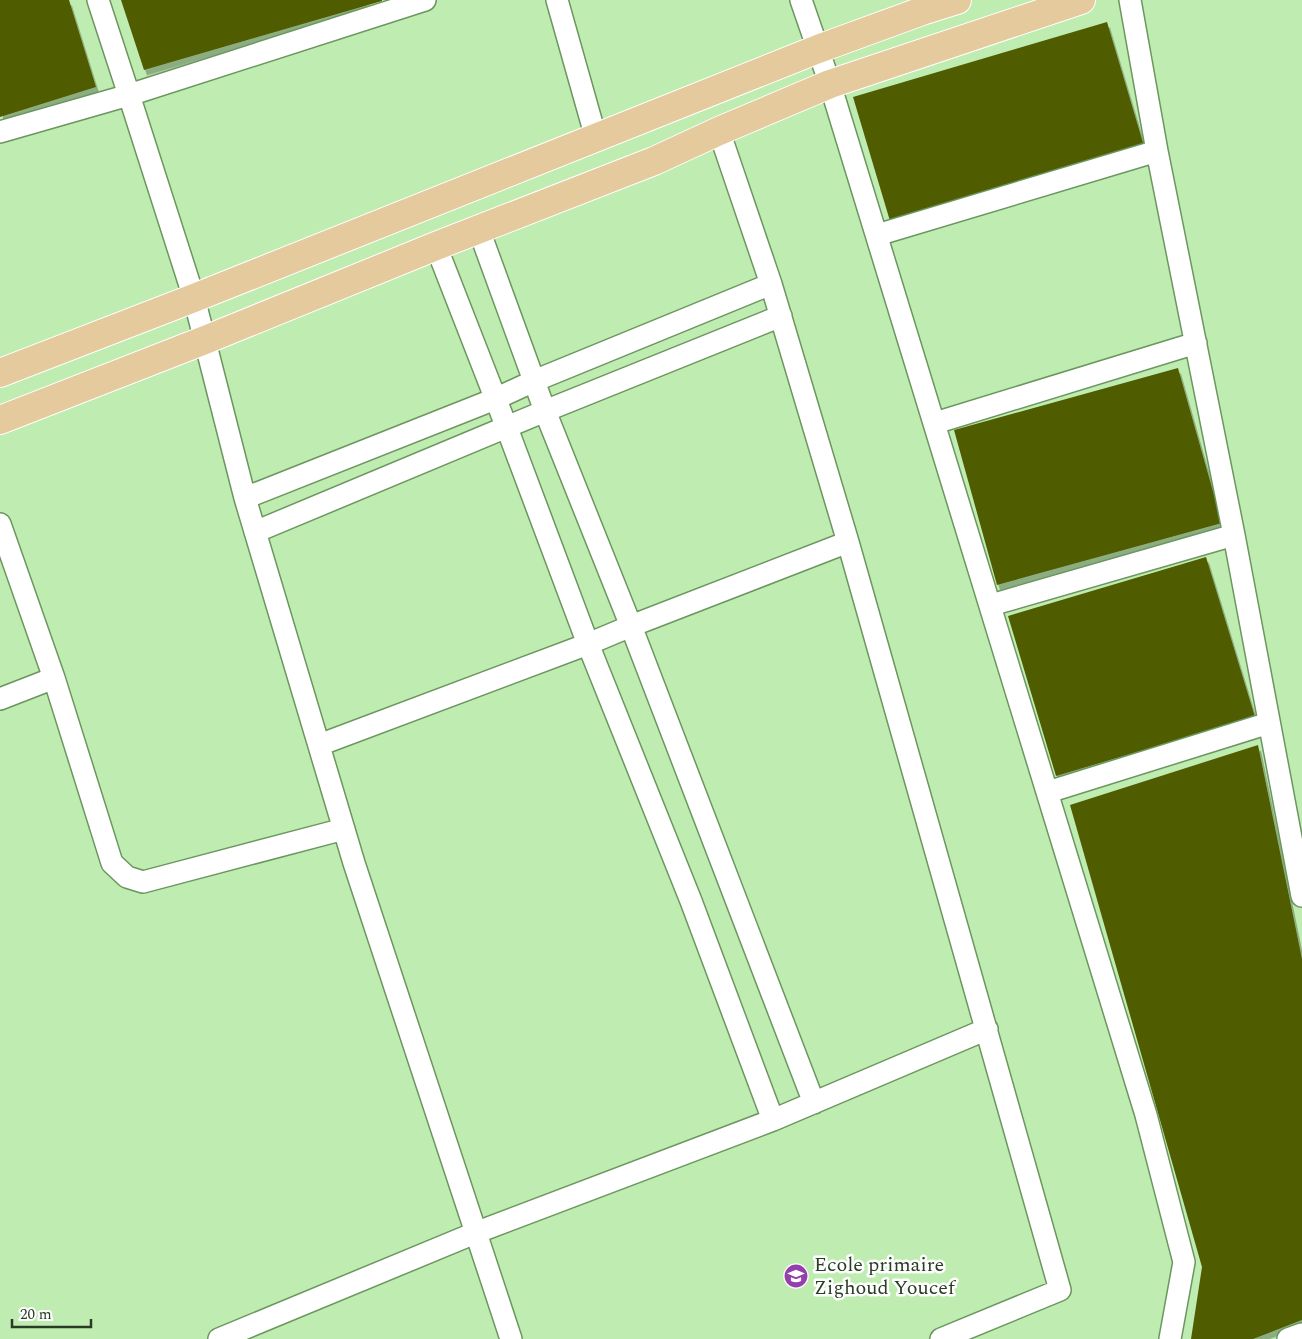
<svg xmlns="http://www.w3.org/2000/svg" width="1302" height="1339" viewBox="0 0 1302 1339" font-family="Spectral,serif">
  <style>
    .building { fill: #4f5b03; filter: url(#shadow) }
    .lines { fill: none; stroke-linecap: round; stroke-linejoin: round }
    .street-casing { stroke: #6c965f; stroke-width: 24 }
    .primary-casing { stroke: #fff; stroke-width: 30 }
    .street { stroke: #fff; stroke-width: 21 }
    .primary { stroke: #e5ca9e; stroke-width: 28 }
    .labels { text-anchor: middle; stroke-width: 5; stroke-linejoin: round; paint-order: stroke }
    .poi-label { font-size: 20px; fill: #2a3c24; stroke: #fefefe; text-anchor: start }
  </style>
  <defs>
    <filter id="shadow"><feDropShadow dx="3" dy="5.5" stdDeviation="0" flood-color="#0004"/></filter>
  </defs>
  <rect width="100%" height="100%" fill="#bfecb1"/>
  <path class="building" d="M0,0H69L96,87L0,117Z
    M121,0H382V1L144,70Z
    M1107,22L1144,146L890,221L853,97Z
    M1178,368L1222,523L997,585L954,430Z
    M1206,557L1255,717L1056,776L1008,616Z
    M1258,745L1302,959V1320L1253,1339H1191L1202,1267L1070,805Z"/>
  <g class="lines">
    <defs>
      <path id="street" d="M98,0L129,95L194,298L245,498L354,863L511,1339
        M557,0L596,138
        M801,0L830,84L1146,1115L1184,1262L1170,1339
        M1130,0L1157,151L1234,535L1302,896
        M719,131L771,284L848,542L1060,1290L941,1339
        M0,132L129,95L425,0
        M479,230L545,411L631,626L814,1103
        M877,235L1157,151
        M436,246L507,428L588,644L691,901L773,1120
        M935,423L1196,343
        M245,498L495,399L534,381L771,284
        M0,524L54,678L112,863L127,877L143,882L344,829
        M255,532L545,411L781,316
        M991,605L1234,535
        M0,699L54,678
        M319,745L588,644L631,626L848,542
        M1048,792L1269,723
        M219,1339L475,1233L773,1120L987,1029
        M1288,1339L1302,1334"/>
      <path id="primary" d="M0,373L194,298L818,49L922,11L957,0
        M0,420L205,340L436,246L654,161L719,131L830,84L1081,0"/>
    </defs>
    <use href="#street" class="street-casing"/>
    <use href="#primary" class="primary-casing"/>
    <use href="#street" class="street"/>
    <use href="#primary" class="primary"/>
  </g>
  <defs>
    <symbol id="school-disc" viewBox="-11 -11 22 22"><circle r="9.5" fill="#943fac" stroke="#fefefe"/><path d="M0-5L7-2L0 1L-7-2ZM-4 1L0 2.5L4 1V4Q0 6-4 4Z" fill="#fff"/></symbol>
  </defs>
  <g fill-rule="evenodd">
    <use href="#school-disc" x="782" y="1262" width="28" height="28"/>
  </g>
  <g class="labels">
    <g class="poi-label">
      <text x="814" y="1271">Ecole primaire<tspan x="814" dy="23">Zighoud Youcef</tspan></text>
    </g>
  </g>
  <path d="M12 1319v8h79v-8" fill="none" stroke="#2a3c24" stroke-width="2.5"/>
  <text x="20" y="1319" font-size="15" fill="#2a3c24" stroke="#fefefe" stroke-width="4" paint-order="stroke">20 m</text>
</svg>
